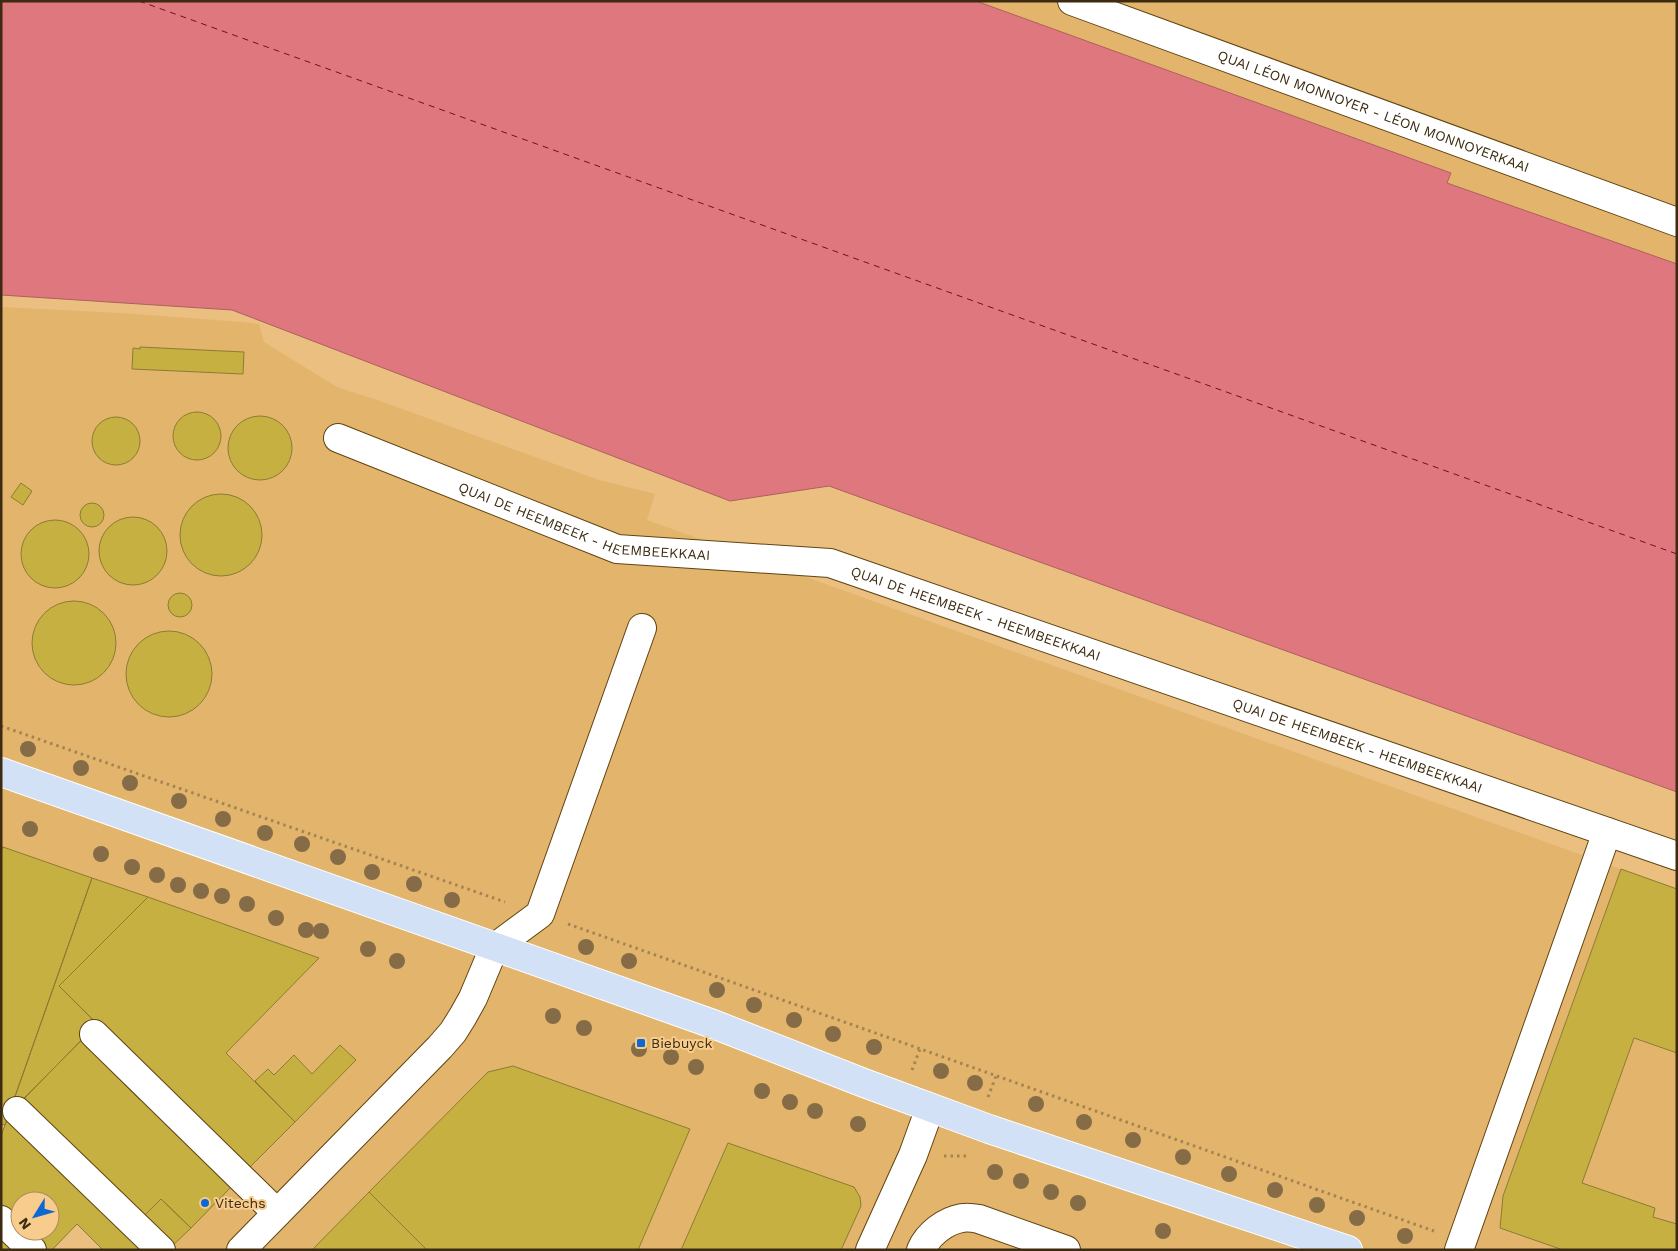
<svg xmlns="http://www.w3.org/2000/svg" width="1678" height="1251" viewBox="0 0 1678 1251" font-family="'Work Sans',sans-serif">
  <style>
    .built { fill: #e3b46c }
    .water { fill: #df777e; stroke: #ae605d }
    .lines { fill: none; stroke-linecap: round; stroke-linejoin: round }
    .ferry { stroke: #6f1023; stroke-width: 1; stroke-dasharray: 6 5; stroke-linecap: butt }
    .building { fill: #c7b042; stroke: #8c7c33 }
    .minor-casing { stroke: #614411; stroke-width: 30 }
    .major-casing { stroke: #fff; stroke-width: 30 }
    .path { stroke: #a58453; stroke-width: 3; stroke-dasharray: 2.5 4; stroke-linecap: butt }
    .minor { stroke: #fff; stroke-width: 28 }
    .major { stroke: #d2e1f5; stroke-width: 28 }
    .tree { fill: #856c46 }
    .poi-dot { fill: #0e68d1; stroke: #f7cc8c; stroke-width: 2 }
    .labels { text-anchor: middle; stroke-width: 4; stroke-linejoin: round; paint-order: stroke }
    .street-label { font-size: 14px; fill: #3c2b10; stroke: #f7cc8c }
    .poi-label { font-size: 14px; fill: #3c2b10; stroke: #f7cc8c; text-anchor: start }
  </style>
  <rect width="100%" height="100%" fill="#eabf80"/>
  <path class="built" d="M976,1H1677V264L1447,183L1451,173Z
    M1,307L120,313L243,322L259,324L264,342L337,387L380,401L599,480L655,494L647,520L1677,889V1250H154L1,1100Z"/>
  <path class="water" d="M1,1H976L1451,173L1447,183L1677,264V792L829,486L730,501L232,310L1,295Z"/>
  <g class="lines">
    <path class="ferry" d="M139,1L1677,554"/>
  </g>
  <path class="building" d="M140,347L244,352L243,374L132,369L133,348L140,349Z
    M173 436a24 24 0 1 1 48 0a24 24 0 1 1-48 0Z
    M228 448a32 32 0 1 1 64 0a32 32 0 1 1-64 0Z
    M92 441a24 24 0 1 1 48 0a24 24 0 1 1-48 0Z
    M21,483L32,491L23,505L11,497Z
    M180 535a41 41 0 1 1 82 0a41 41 0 1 1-82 0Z
    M80 515a12 12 0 1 1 24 0a12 12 0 1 1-24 0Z
    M99 551a34 34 0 1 1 68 0a34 34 0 1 1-68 0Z
    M21 554a34 34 0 1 1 68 0a34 34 0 1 1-68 0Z
    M168 605a12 12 0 1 1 24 0a12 12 0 1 1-24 0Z
    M32 643a42 42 0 1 1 84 0a42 42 0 1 1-84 0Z
    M126 674a43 43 0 1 1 86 0a43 43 0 1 1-86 0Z
    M3,847L92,878L5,1125L1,1124V851Z
    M1621,869L1677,889V1053L1634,1038L1582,1183L1655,1208L1653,1217L1677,1224V1250H1563L1500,1228L1503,1196Z
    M92,878L148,897L59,986L97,1024L15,1108L12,1105Z
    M148,897L319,958L226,1053L295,1122L246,1171L59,986Z
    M81,1041L140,1100L146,1095L235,1183L191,1228L161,1199L140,1220L20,1102Z
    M340,1045L356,1060L295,1122L255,1081L268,1069L274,1075L294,1055L312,1074Z
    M513,1066L690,1129L638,1250H427L369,1192L488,1072Z
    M9,1114L147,1250H103L77,1224L52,1250H46L27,1231H50V1201H20V1224L1,1205V1136Z
    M728,1143L854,1187L860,1197L861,1206L841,1250H681Z
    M369,1192L427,1250H312Z
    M161,1199L191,1228L169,1249L140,1220Z
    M1,1231L20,1250H1Z"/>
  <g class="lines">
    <defs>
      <g id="minor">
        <path id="s1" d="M1072,1L1677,222"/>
        <path id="s2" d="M338,438L617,549L830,563L1677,856"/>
        <path d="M94,1034L277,1213"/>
        <path d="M17,1111L161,1250"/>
        <path d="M1,1220L32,1250"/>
        <path d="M241,1250L440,1047L453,1032L463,1016L473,998L494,948L540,914L642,628"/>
        <path d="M870,1250L913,1155L930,1108"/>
        <path d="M921,1250C928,1234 945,1221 962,1218C968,1217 974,1218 979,1219L1066,1250"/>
        <path d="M1459,1250L1607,832"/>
      </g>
      <path id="major" d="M1,772L713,1024L864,1083L989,1129L1348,1250"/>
    </defs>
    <use href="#minor" class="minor-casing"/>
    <use href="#major" class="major-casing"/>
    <path class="path" d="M1,726L505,902
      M568,924L1434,1231
      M912,1070L920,1049
      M988,1097L996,1076
      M944,1156H966L967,1152"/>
    <use href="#minor" class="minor"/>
    <use href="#major" class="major"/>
  </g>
  <g class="tree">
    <circle cx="28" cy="749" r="8"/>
    <circle cx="81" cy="768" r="8"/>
    <circle cx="130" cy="783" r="8"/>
    <circle cx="179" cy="801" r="8"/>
    <circle cx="223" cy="819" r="8"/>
    <circle cx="30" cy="829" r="8"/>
    <circle cx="265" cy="833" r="8"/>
    <circle cx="302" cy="844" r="8"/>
    <circle cx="101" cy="854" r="8"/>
    <circle cx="338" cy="857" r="8"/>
    <circle cx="132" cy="867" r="8"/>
    <circle cx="372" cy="872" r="8"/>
    <circle cx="157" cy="875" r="8"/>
    <circle cx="414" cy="884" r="8"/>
    <circle cx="178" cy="885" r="8"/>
    <circle cx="201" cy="891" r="8"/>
    <circle cx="222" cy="896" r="8"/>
    <circle cx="452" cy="900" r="8"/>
    <circle cx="247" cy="904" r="8"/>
    <circle cx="276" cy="918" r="8"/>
    <circle cx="306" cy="930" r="8"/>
    <circle cx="321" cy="931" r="8"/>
    <circle cx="586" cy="947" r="8"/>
    <circle cx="368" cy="949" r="8"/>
    <circle cx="397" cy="961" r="8"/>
    <circle cx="629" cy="961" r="8"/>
    <circle cx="717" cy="990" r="8"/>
    <circle cx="754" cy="1005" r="8"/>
    <circle cx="553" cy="1016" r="8"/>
    <circle cx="794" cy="1020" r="8"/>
    <circle cx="584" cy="1028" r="8"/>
    <circle cx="833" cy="1034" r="8"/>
    <circle cx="874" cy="1047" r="8"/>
    <circle cx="639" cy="1049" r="8"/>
    <circle cx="671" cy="1057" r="8"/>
    <circle cx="696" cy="1067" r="8"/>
    <circle cx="941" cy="1071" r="8"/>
    <circle cx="975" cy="1083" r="8"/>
    <circle cx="762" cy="1091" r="8"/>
    <circle cx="790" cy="1102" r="8"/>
    <circle cx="1036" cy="1104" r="8"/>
    <circle cx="815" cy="1111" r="8"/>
    <circle cx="1084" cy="1122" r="8"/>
    <circle cx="858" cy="1124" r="8"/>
    <circle cx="1133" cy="1140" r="8"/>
    <circle cx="1183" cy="1157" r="8"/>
    <circle cx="995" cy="1172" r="8"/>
    <circle cx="1229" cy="1174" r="8"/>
    <circle cx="1021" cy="1181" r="8"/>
    <circle cx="1275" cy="1190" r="8"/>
    <circle cx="1051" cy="1192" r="8"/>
    <circle cx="1078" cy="1203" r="8"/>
    <circle cx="1317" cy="1205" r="8"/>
    <circle cx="1357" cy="1218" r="8"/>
    <circle cx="1163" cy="1231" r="8"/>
    <circle cx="1405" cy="1236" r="8"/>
  </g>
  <g class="poi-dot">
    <rect x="636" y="1038" width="10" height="10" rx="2.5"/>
    <circle cx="205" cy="1203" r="5"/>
  </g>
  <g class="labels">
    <g class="street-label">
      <text dy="5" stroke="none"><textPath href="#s1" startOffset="321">QUAI LÉON MONNOYER - LÉON MONNOYERKAAI</textPath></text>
      <text dy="5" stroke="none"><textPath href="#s2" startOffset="262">QUAI DE HEEMBEEK - HEEMBEEKKAAI</textPath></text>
      <text dy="5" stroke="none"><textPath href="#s2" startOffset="668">QUAI DE HEEMBEEK - HEEMBEEKKAAI</textPath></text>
      <text dy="5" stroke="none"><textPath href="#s2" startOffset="1072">QUAI DE HEEMBEEK - HEEMBEEKKAAI</textPath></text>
    </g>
    <g class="poi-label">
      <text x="651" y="1048">Biebuyck</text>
      <text x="215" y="1208">Vitechs</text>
    </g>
  </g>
  <rect width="1678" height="1251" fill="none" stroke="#3c2b10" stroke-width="5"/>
  <g transform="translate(35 1216) rotate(233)"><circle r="24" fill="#f7cc8c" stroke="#ac8c5a"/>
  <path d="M0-4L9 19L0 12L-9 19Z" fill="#0e68d1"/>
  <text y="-8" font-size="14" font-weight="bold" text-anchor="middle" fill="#3c2b10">N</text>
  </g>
</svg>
